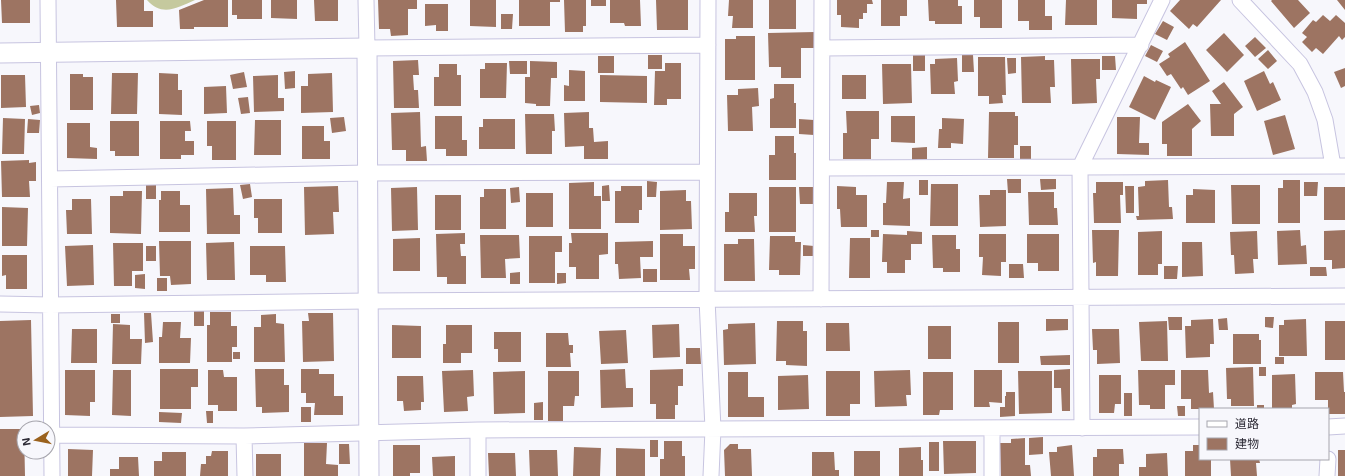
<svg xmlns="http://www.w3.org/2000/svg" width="1345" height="476" viewBox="0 0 1345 476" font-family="'Exo 2','Noto Sans JP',sans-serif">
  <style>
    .green { fill: #c5c99e }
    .building { fill: #9d7462 }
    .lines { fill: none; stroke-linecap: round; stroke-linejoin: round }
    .minor-casing { stroke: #c7c4e0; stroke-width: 17 }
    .tertiary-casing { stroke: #c7c4e0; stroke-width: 21 }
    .minor { stroke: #fff; stroke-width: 15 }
    .tertiary { stroke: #fff; stroke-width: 19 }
  </style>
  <rect width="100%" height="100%" fill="#f7f7fc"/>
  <path class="green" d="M147,0H195C177,8 162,17 147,0Z"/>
  <path class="building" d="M1,0H30V23H2Z
    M116,0H144V11H153V27H117Z
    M204,0H228V27H194V29H180L179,10Z
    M232,0H262V19H237V15H232Z
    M271,0H297V19L271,18Z
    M314,0H338V21H315Z
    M378,0H417V9H408V35L391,36L390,29H379Z
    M470,0H496V27L470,26Z
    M519,0H560V2H550V26H519Z
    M564,0H586V26H583V32H565Z
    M591,0H606V6H591Z
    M610,0H640L641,26H625L624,23H610Z
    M656,0H688V30H657Z
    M729,0H753V28H732L733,16H728Z
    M769,0H796V29H769Z
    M837,0H872L873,4H867V13H863V19H859V28L841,27V15H837Z
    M881,0H907V16H900V26H881Z
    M928,0H958V6H962V24H935V21H929Z
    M974,0H1002V28H980V17H974Z
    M1018,0H1045V16H1052V30H1029V21H1018Z
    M1066,0H1097V25H1065Z
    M1112,0H1147V4H1137V19L1112,18Z
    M1180,0H1221L1197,27L1193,24L1189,29L1170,11Z
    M1272,0H1298L1310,13L1294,28L1271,1Z
    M1337,0H1345V10Z
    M425,4H448V31H436V25L425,26Z
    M501,14H513L512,29H501Z
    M1323,15L1330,21L1336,15L1345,23V37L1342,40L1339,36L1323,54L1316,48L1312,52L1302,42L1307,37L1302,33L1313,20L1316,22Z
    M1163,21L1174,27L1167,40L1155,34Z
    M815,32V48H801V78H781V67H769L768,33Z
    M1224,33L1244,55L1227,72L1206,50Z
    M736,36H755V80H725V39H736Z
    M1255,37L1266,48L1255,57L1245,46Z
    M1185,42L1210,81L1188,95L1183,87L1181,89L1171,74L1167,76L1159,64L1170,57L1168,54Z
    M1151,45L1163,51L1157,62L1145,56Z
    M1268,50L1277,61L1268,69L1258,59Z
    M648,55H662V69H648Z
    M913,55H925V71H913Z
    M962,55H973L974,72H962Z
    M598,56H614V73H598Z
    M1045,56V60H1054L1055,87H1050L1051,103H1022L1021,57Z
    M1102,56H1115L1116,70H1102Z
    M978,57H1005L1006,95H1002L1003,103L989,104V96H978Z
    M957,58L958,81L954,82L955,94H931L930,64H935V59Z
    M1007,58H1016V73L1008,74Z
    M1071,59H1100V79H1096L1097,103L1072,104Z
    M418,60L419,75H413L414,90H418L419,108H394L393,61Z
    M509,61H527V74H510Z
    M530,61L557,62V78H551L550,106H536V104L525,103V77H530Z
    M485,63H507L506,98H480V69H485Z
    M665,63H681V99H667V105H654L655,71H665Z
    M439,64H457V75H461V106H434V77H439Z
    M882,64H911L912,103L883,104Z
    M1345,68V86L1341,88L1334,72Z
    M569,70L585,71V101H564V85L569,86Z
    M295,71V88L285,89L284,72Z
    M1264,71L1270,84L1273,82L1281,100L1257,111L1244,81Z
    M244,72L247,87L233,89L230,75Z
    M112,73H138L137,114H111Z
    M159,73L178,74V90H182V115L159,114Z
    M332,73L333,112L301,113V86H308V74Z
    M70,74H83V77H93V110H70Z
    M1,75H25L26,107L1,108Z
    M278,75V98H284V111L254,112L253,76Z
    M600,75L647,76V103L600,102Z
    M842,75H866V99H842Z
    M1144,76L1155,82L1156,80L1171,87L1155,120L1129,107Z
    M1224,82L1243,107L1234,114V136H1211L1210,104H1221L1212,91Z
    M774,84H794V103H796V128H770V99L774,98Z
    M226,86L227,113L204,114V87Z
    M758,88L759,106L752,107L753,131H728L727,95H738V89Z
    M248,97L250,113L241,114L238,98Z
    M1188,104L1201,121L1192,129V156H1167V144H1162V122Z
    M39,105L40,113L32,115L30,106Z
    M846,111H879V139H871V159H843V133H847Z
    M420,112L421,147L426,146L427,161H406V150H392L391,113Z
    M589,112V128H593L594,142L608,141V159H584V146L565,147L564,113Z
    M989,112H1015V116H1018V145H1014V158H988Z
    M525,114H554L555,131H552V154H526Z
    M1285,115L1295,149L1273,155L1264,121Z
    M435,116H462V140H467V156H446V149H435Z
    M891,116H915V143L891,142Z
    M344,117L346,131L332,133L330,118Z
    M1117,117H1140L1139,143H1149V155L1117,154Z
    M3,118L25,119L24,154H2Z
    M942,118L964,119L963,144L951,143V148H938L939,129H942Z
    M28,119L40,120L39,133H27Z
    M483,119H515V149H479V127H483Z
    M799,119L814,120V135L799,134Z
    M255,120H281V155H254Z
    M110,121H139V156H115V151H110Z
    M160,121H190L191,131H185V141H194V155H181V159H160Z
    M207,121H236V160H212V146H207Z
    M67,123H90V147L97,148V159L67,158Z
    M302,126H324V141H330V159H302Z
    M775,136H794V153H796V180H769V155H775Z
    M1020,146H1031V159H1020Z
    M927,147V159L912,160V148Z
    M29,160V163L36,162V181H29L30,197H2L1,161Z
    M1007,179H1021V193H1008Z
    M1040,179H1056V189L1041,190Z
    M919,180H928V195H919Z
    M1168,180L1169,207H1172L1173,219L1137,220L1136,216H1139L1138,187L1145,186V181Z
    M1283,180H1300V223H1278V188H1283Z
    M647,181L657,182L656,197H647Z
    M594,182V196H601V229H569V183Z
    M887,182H904L903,199L910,198V226L883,225V203H886Z
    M1096,182H1123V195H1120L1121,223H1094L1093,193H1096Z
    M1304,182H1318L1317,196H1304Z
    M146,183H156V199H146Z
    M250,184L252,197L243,199L240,185Z
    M931,184H958V226H930Z
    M609,185L610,201H602V186Z
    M1231,185H1260V224H1232Z
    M338,186L339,212H333L334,234L305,235L304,187Z
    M621,186H642V210H639V223H615V191H621Z
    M837,186L856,187V195H867V227H841L840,209H837Z
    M1125,186H1134V213H1126Z
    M417,187L418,230L392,231L391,188Z
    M519,187L520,202L511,203L510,188Z
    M769,187H796V232H769Z
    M799,187H813V204H800Z
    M1324,187H1345V220H1324Z
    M233,188L234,215H240V234H207L206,189Z
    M484,189H506V229H480V197H484Z
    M1193,189L1215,190V223H1186V195H1193Z
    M686,190V201H691L692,229L660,230V191Z
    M990,190H1006V226L980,227L979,195H990Z
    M123,191H142L141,234L110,233V196H123Z
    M161,191H180V205H190V232H159V200H161Z
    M1028,192H1054V208H1057L1058,225H1029Z
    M526,193H553V227H526Z
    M729,193H757V216H754L755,232H725V212H729Z
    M435,195H461V230H435Z
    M72,199H91L92,234H67L66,210H72Z
    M254,199H282V233H258V218H254Z
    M2,207L28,208L27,246H2Z
    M871,230H879V237H871Z
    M1092,230H1119L1118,276H1096V262L1093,263Z
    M1300,230L1301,246L1306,245L1307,264L1278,265L1277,231Z
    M1345,230V268L1332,269V260H1324V231Z
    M907,231L922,232V244H911V260H905V273H887V262H882L883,234L907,235Z
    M1162,231V264H1158V275H1138V232Z
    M1257,231L1258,259H1253L1254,273L1235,274L1234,255H1231L1230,232Z
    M465,233V244H460L461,256H466V284H447V277H437L436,234Z
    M571,233H608V254L599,255V279H576V267H569V243H572Z
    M660,234H683V246H695V269H689L690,280H660Z
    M979,234H1006V262H1001V276L982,275L983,257H979Z
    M1027,234H1059V271H1038V263H1027Z
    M480,235H519L520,258L505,259L506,278H481Z
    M932,235H956V249H960V272H943V268H933Z
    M529,236H562V252H555V283H529Z
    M770,236H795V242H801L800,275H779V270H769Z
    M420,238V271H393V239Z
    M850,238H870V278H849Z
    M738,239H754L755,281H724V244H738Z
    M159,241H191V284L171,285L170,276H160Z
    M653,241V257H640L641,278L619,279L618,264H615V242Z
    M234,242L235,280H207L206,243Z
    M1182,242H1202L1203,276L1182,277Z
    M113,243H143V271H132V286H114Z
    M93,245L94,285L67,286L65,246Z
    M803,245L814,246V256H803Z
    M146,246H156V261H146Z
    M250,246H285L286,282H266V275H250Z
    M2,255H27V289H6V275L2,276Z
    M1009,264H1023L1024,278H1009Z
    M1164,266H1178L1177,279H1164Z
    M1310,267H1326L1327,276H1310Z
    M643,269H657V282H643Z
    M520,272V284H510V273Z
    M557,273H566V283L557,284Z
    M145,274V289L135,288V275Z
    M157,278H167V291H157Z
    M194,311H204V326H194Z
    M210,312H231V326H237V347H232V362H207V325H210Z
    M144,313H151L153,342L145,343Z
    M308,313H333L334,361L303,362L302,321H309Z
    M111,314H120V323H111Z
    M276,314V323L284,324L285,362H254V327H261V315Z
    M1168,317H1182V330H1169Z
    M1265,317H1274L1273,328L1265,327Z
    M1227,318L1228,330H1219L1218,319Z
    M1046,319H1068V330L1046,331Z
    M1213,319L1214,344H1210V357L1186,358L1185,326H1191V320Z
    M1306,319L1307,356H1279V325H1284V320Z
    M31,320L33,416L0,417V321Z
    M777,321H803V331H807V366L786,365V361H776Z
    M1167,321L1168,361H1141L1139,322Z
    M1325,321H1345V360H1325Z
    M163,322H181L180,338H191L190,363H159V337H162Z
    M998,322H1019V363H998Z
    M755,323L756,364L724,365L723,330L728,329V324Z
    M826,323H849L850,351H826Z
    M113,324L130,325V339H142L141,364H112Z
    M679,324L680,357L653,358L652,325Z
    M392,325L421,326V358H392Z
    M446,325H472V353H461V363H443V344H446Z
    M928,326H951V359H928Z
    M72,329H97V363H71Z
    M1092,329H1119L1120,363L1097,364V350H1093Z
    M626,330L628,363L601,364L599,331Z
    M494,332H521V362H498V349H494Z
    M546,333H568L569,345H573V353H570L571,367H546Z
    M1233,334H1259V340H1261V364H1233Z
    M686,348H700L701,364H686Z
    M233,352H240V359H233Z
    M1070,355V365H1041L1040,356Z
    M1275,357H1284V364H1275Z
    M1253,367L1254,406H1231V399H1227L1226,368Z
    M1259,367H1266V376H1259Z
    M160,369H198V387H191V409H160Z
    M255,369H284V385H289V412L262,413V407H256Z
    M301,369H319V374H334V396H343V415H314L315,403H306V393H301Z
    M625,369L626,388H633V407L601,408L600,370Z
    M683,369V386H678V405H675V419H656V404H650V370Z
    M1070,369V411H1062L1061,388H1054V370Z
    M65,370H95V402H90V416L65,415Z
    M113,370H131V416L112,415Z
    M208,370H223L224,377H237V411H218V405H208Z
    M473,370L474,396L467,397L468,411L444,412L442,371Z
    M910,370L911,395H906L907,406L875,407L874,371Z
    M974,370H1002V403L989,402L990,407H974Z
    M1138,370H1175V385H1165V409H1150V405H1139Z
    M1181,370H1208L1209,393L1213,392L1214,409H1191V399H1181Z
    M525,371V413L494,414L493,372Z
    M548,371H579V396H575L574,406H563V421H548Z
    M826,371H860V404H850V416H826Z
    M1018,371H1052V413L1019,414Z
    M728,372H748V397H764V417H728Z
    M923,372H953V410H940L939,415H923Z
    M1315,372H1343L1344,392H1345V414H1328V400H1315Z
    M1295,374L1296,404L1292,405V409H1272V375Z
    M808,375L809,409L778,410V376Z
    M1099,375H1121V404H1115L1114,413H1099Z
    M397,376H423L424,402H421V410L404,411L403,401H397Z
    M1006,392H1015V416L1000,417V407H1005V396H1006Z
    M1124,393H1132V416H1124Z
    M543,402V420H534V403Z
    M1257,405H1264V409H1257Z
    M1177,406H1185V416H1178Z
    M301,407H311V422H301Z
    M206,411H213V423H207Z
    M159,412L182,413L181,423L159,422Z
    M0,429H24L25,476H0Z
    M1043,437V454L1029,455V438Z
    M1025,438V465H1030L1031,476H1001L1000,443H1011V439Z
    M650,440H658V457H650Z
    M664,441H682V456H685V476H660V459H664Z
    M943,441H976V473L944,474Z
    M929,442H939V471H929Z
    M304,443H327L326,464L338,465V476H304Z
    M339,444H349L350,464H339Z
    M730,444H738V449H751L752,476H725L724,450Z
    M393,445H420V473H410V476H393Z
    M1072,445L1074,476H1051L1049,452H1057V447Z
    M1193,445H1200V459H1211V476H1185V451H1193Z
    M574,447L601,448L600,476H573Z
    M921,447V460H923V476H899V448Z
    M616,448L645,449V476H616Z
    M68,449L93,450L92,476H68Z
    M1097,449H1123L1124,464H1119V476H1093V457H1097Z
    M529,450H557L558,476H530Z
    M1338,450H1345V476H1338Z
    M212,451H228V476H200L201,464H206V456H211Z
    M854,451H880V476H854Z
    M162,452H186V476H154V461H162Z
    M812,452H834L835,470H839V476H812Z
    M488,453H515L516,476H489Z
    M1167,453L1168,476H1139V467H1146V454Z
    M256,454H281V476H256Z
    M455,456V476H433L432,457Z
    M119,457H138L139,476H110V469H119Z
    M1230,459H1259L1260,463H1256L1257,476H1231Z"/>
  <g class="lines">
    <defs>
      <path id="minor" d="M48,0L52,476
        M366,0L367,48L708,45
        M708,0L707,299L713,429L711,476
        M1240,0L1300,64L1315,92L1325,120L1333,166
        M823,48L1141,45
        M822,168L1345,166
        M50,179L367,173L707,172
        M821,299L822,0
        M0,304L50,305L367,301L1345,296
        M1328,427L1345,426
        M1082,428L1080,167L1162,0
        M51,435L244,436L478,430L1200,427
        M244,436L245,476
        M478,476V430
        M992,476V429
        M1327,476L1328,459"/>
      <path id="tertiary" d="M0,53L367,48L369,476"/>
    </defs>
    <use href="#minor" class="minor-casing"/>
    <use href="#tertiary" class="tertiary-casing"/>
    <use href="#minor" class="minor"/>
    <use href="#tertiary" class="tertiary"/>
  </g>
  <rect x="1199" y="408" width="130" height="52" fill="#f7f7fc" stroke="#a6a5ad"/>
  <rect x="1207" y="421" width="20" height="6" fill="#ffffff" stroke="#a6a5ad"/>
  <text x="1235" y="428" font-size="12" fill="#2d2b36">道路</text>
  <rect x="1207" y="438" width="20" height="12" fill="#9d7462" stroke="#a6a5ad"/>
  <text x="1235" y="448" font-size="12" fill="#2d2b36">建物</text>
  <g transform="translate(36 440) rotate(260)"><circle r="19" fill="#f7f7fc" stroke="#a6a5ad"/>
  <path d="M0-3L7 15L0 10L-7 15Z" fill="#9a611d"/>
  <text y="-6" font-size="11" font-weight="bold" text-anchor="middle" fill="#2d2b36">N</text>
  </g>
</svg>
